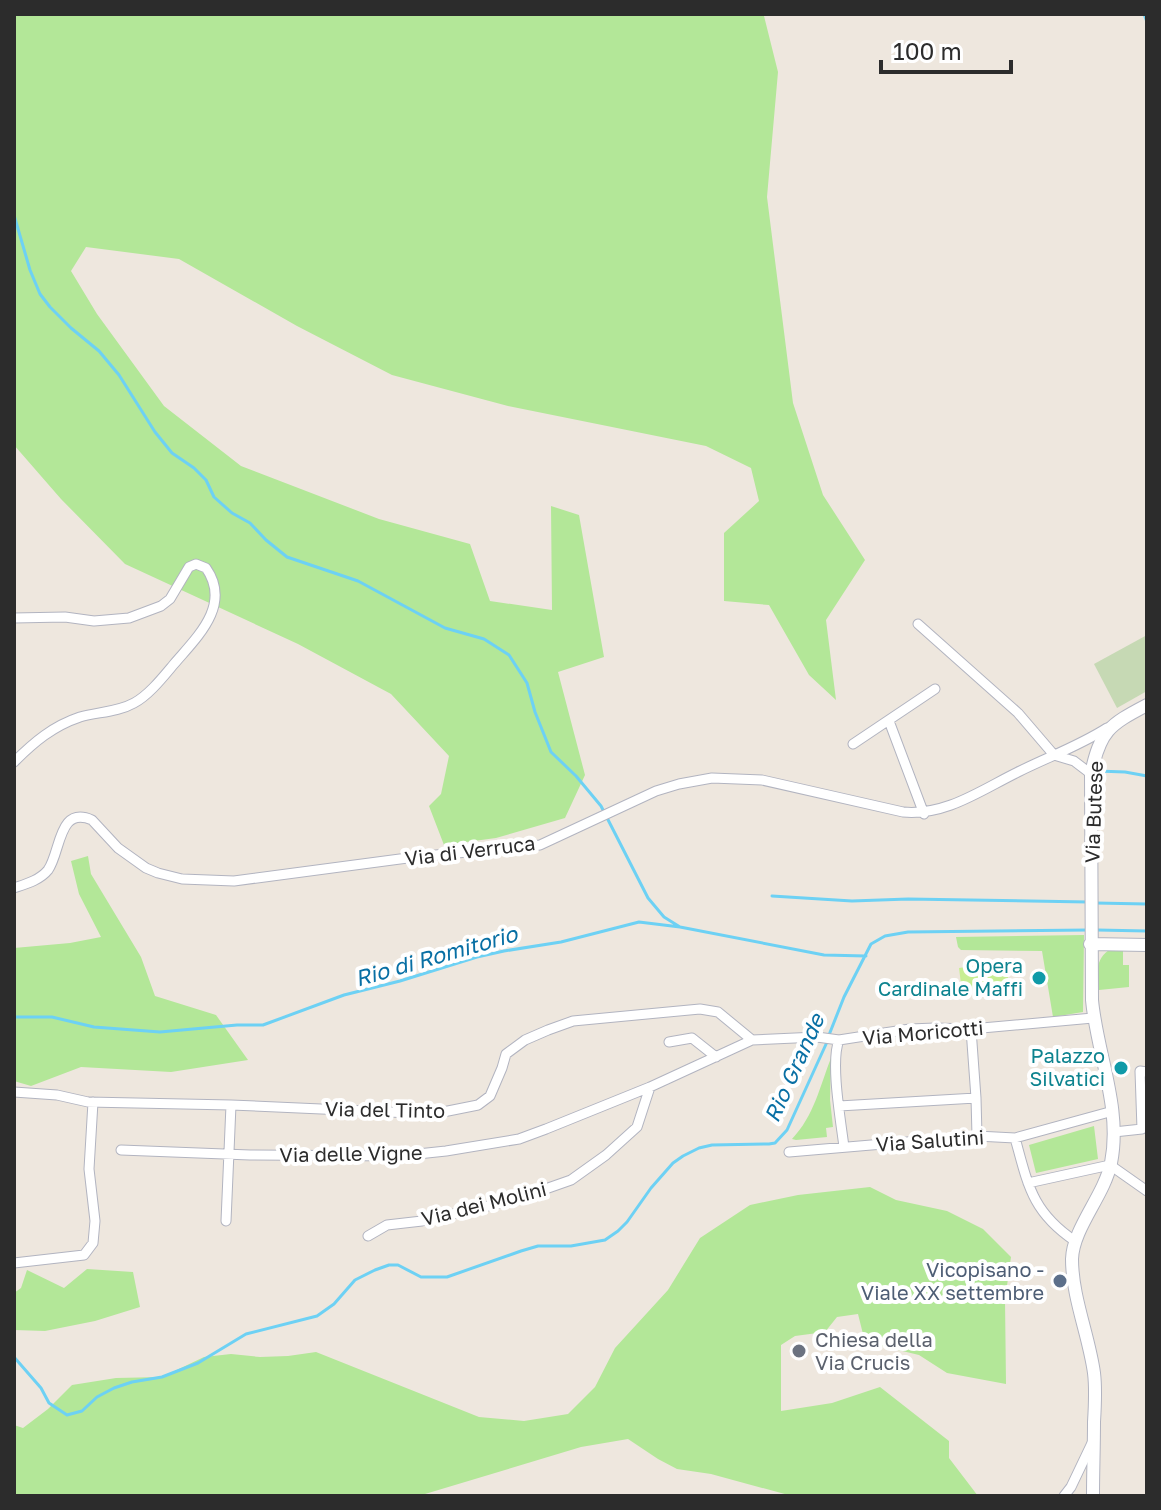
<svg xmlns="http://www.w3.org/2000/svg" width="1161" height="1510" viewBox="0 0 1161 1510" font-family="'Golos Text',sans-serif">
  <style>
    .green { fill: #b3e798 }
    .cemetery { fill: #c6d9b4 }
    .pitch { fill: #c8ee94 }
    .lines { fill: none; stroke-linecap: round; stroke-linejoin: round }
    .stream { stroke: #6dd1f4; stroke-width: 3 }
    .street-casing { stroke: #b2b4c0; stroke-width: 11 }
    .secondary-casing { stroke: #b2b4c0; stroke-width: 14 }
    .street { stroke: #fff; stroke-width: 9 }
    .secondary { stroke: #fff; stroke-width: 12 }
    .culture-dot { fill: #0f9aa8; stroke: #fff; stroke-width: 3 }
    .service-dot { fill: #5c6f8a; stroke: #fff; stroke-width: 3 }
    .worship-dot { fill: #6b7280; stroke: #fff; stroke-width: 3 }
    .labels { text-anchor: middle; stroke-width: 8; stroke-linejoin: round; paint-order: stroke }
    .street-label { font-size: 20px; fill: #2c2c2c; stroke: #fff }
    .culture-label { font-size: 20px; fill: #0d838f; stroke: #fff; text-anchor: end }
    .service-label { font-size: 20px; fill: #4e5e75; stroke: #fff; text-anchor: end }
    .worship-label { font-size: 20px; fill: #5b616d; stroke: #fff; text-anchor: start }
    .water-label { font-size: 22px; font-style: italic; fill: #086fa4; stroke: #fff }
  </style>
  <rect width="100%" height="100%" fill="#eee7de"/>
  <path class="green" d="M14,14H765L764,16L778,72L767,197L793,403L823,495L865,560L826,620L836,700L809,675L769,605L724,601V533L759,501L751,468L706,446L508,406L392,375L297,326L179,259L86,247L71,271L97,314L164,406L241,466L379,519L470,544L490,601L552,610L551,506L579,515L604,657L558,672L585,775L565,818L496,838L444,845L429,806L441,794L449,756L391,694L298,644L125,564L61,499L14,445Z
    M88,856L91,874L141,957L155,996L216,1015L248,1060L171,1072L81,1067L31,1086L14,1081V948L70,943L101,937L79,894L71,861Z
    M1084,935L1083,1012L1053,1017L1042,951L961,950L958,947L956,937Z
    M1123,949V965H1129V987L1099,990C1098,973 1094,961 1109,950Z
    M831,1058L830,1100L833,1127L826,1128L827,1137L796,1140L792,1139C814,1116 820,1086 831,1058Z
    M1094,1126L1098,1159L1036,1173L1029,1145Z
    M870,1187L896,1200L947,1211L983,1229L1011,1257L1005,1300L1006,1384L947,1373L919,1355L865,1342L858,1314L837,1317L825,1332L795,1336L781,1345V1411L832,1403L880,1387L949,1441V1458L978,1496H792L711,1474L677,1469L658,1459L628,1439L581,1447L425,1494V1496H14V1425L23,1428L48,1409L72,1385L116,1378L162,1377L204,1357L231,1354L260,1357L288,1356L316,1352L479,1417L524,1421L568,1414L595,1387L615,1348L668,1290L700,1238L750,1205L798,1195Z
    M87,1269L133,1272L140,1307L95,1321L45,1331L14,1330V1293L21,1288L27,1270L64,1288Z"/>
  <path class="cemetery" d="M1147,635V691L1117,708L1094,664Z"/>
  <path class="pitch" d="M1006,961L1009,986L962,992L959,968Z"/>
  <g class="lines">
    <path class="stream" d="M1144,14L1147,22
      M14,215L30,270L40,294L50,307L71,328L99,351L119,375L155,432L172,453L194,468L206,480L214,497L232,513L250,523L266,540L287,557L358,581L445,628L484,639L509,655L527,683L535,712L551,752L576,776L601,806L648,898L664,917L680,927
      M1097,771L1125,772L1147,776
      M772,896L852,901L908,899L1088,902
      M1095,903L1147,904
      M1097,930L1147,931
      M14,1017H52L94,1027L160,1032L237,1025H263L344,995L400,981L477,957L504,951L561,942L639,922L680,927L824,955L866,956
      M829,1035L844,997L871,944L885,936L908,932L1089,930
      M14,1357L41,1388L49,1403L67,1415L82,1411L97,1397L114,1388L132,1382L162,1377L198,1363L246,1334L317,1316L334,1304L355,1280L375,1270L389,1265H398L421,1277H447L521,1251L538,1246H571L605,1240L618,1231L627,1222L651,1188L673,1163L683,1156L699,1148L712,1145L769,1144L775,1143L787,1130L827,1042"/>
    <defs>
      <path id="street" d="M14,618L65,617L94,621L129,618L161,606L170,599L189,567L196,564L206,568C232,605 197,637 174,664C163,677 149,695 134,703C118,712 98,712 80,717C53,726 34,742 14,762
        M918,624L1018,713L1054,755
        M889,721L924,814
        M853,744L935,689
        M1054,755L1074,761L1091,774
        M14,888C26,884 40,880 48,870C61,852 58,805 92,820L118,848L146,868L158,873L182,879L234,881L415,857L540,845L656,791L679,784L712,778L762,780L903,812C946,816 981,790 1018,772C1048,757 1079,746 1107,728
        M971,1029L976,1098L977,1136
        M839,1040C830,1062 841,1122 844,1147
        M669,1042L692,1038L716,1057
        M14,1092L57,1095L88,1102L231,1105L433,1114L478,1105L490,1096L502,1068L506,1054L525,1040L548,1030L573,1021L700,1009L718,1012L752,1040
        M839,1106L976,1098
        M1142,1129L1140,1071L1147,1072
        M1114,1132L1142,1129
        M1015,1138C1028,1185 1032,1212 1075,1241
        M121,1150L250,1155L399,1156L446,1151L519,1139L546,1129L650,1087L752,1040L817,1037L839,1040L910,1029L935,1028L971,1029L1093,1018
        M789,1152L977,1136L1015,1138L1113,1111
        M1028,1183L1110,1165L1147,1191
        M226,1221L231,1105
        M368,1236L387,1225L422,1221L497,1204L534,1193L571,1180L606,1155L637,1127L650,1087
        M14,1263L84,1255L93,1243L95,1221L89,1169L93,1102
        M1064,1496L1071,1487L1092,1443"/>
      <path id="secondary" d="M1090,944L1147,945
        M1093,1496C1093,1471 1094,1447 1094,1422C1095,1406 1096,1389 1094,1373C1089,1336 1072,1297 1072,1259C1073,1228 1104,1196 1111,1163C1122,1108 1097,1054 1092,1000L1091,774C1100,731 1109,725 1147,705"/>
    </defs>
    <use href="#street" class="street-casing"/>
    <use href="#secondary" class="secondary-casing"/>
    <use href="#street" class="street"/>
    <use href="#secondary" class="secondary"/>
  </g>
  <g class="culture-dot">
    <circle cx="1039" cy="978" r="8"/>
    <circle cx="1121" cy="1068" r="8"/>
  </g>
  <circle class="service-dot" cx="1060" cy="1281" r="8"/>
  <circle class="worship-dot" cx="799" cy="1351" r="8"/>
  <g class="labels">
    <g class="street-label">
      <text transform="translate(1094 812) rotate(-88)" y="7">Via Butese</text>
      <text transform="translate(470 851) rotate(-7)" y="7">Via di Verruca</text>
      <text transform="translate(923 1033) rotate(-5)" y="7">Via Moricotti</text>
      <text transform="translate(385 1110) rotate(1)" y="7">Via del Tinto</text>
      <text transform="translate(930 1141) rotate(-4)" y="7">Via Salutini</text>
      <text transform="translate(351 1154) rotate(-1)" y="7">Via delle Vigne</text>
      <text transform="translate(484 1204) rotate(-14)" y="7">Via dei Molini</text>
    </g>
    <g class="culture-label">
      <text x="1023" y="973">Opera<tspan x="1023" dy="23">Cardinale Maffi</tspan></text>
      <text x="1105" y="1063">Palazzo<tspan x="1105" dy="23">Silvatici</tspan></text>
    </g>
    <g class="service-label">
      <text x="1044" y="1277">Vicopisano -<tspan x="1044" dy="23">Viale XX settembre</tspan></text>
    </g>
    <g class="worship-label">
      <text x="815" y="1347">Chiesa della<tspan x="815" dy="23">Via Crucis</tspan></text>
    </g>
    <g class="water-label">
      <text transform="translate(436 956) rotate(-16)" y="8">Rio di Romitorio</text>
      <text transform="translate(794 1068) rotate(-66)" y="8">Rio Grande</text>
    </g>
  </g>
  <rect width="1161" height="1510" fill="none" stroke="#2c2c2c" stroke-width="32"/>
  <path d="M881 60v12h130v-12" fill="none" stroke="#2c2c2c" stroke-width="4"/>
  <text x="893" y="60" font-size="24" fill="#2c2c2c" stroke="#ffffff" stroke-width="6" paint-order="stroke">100 m</text>
</svg>
